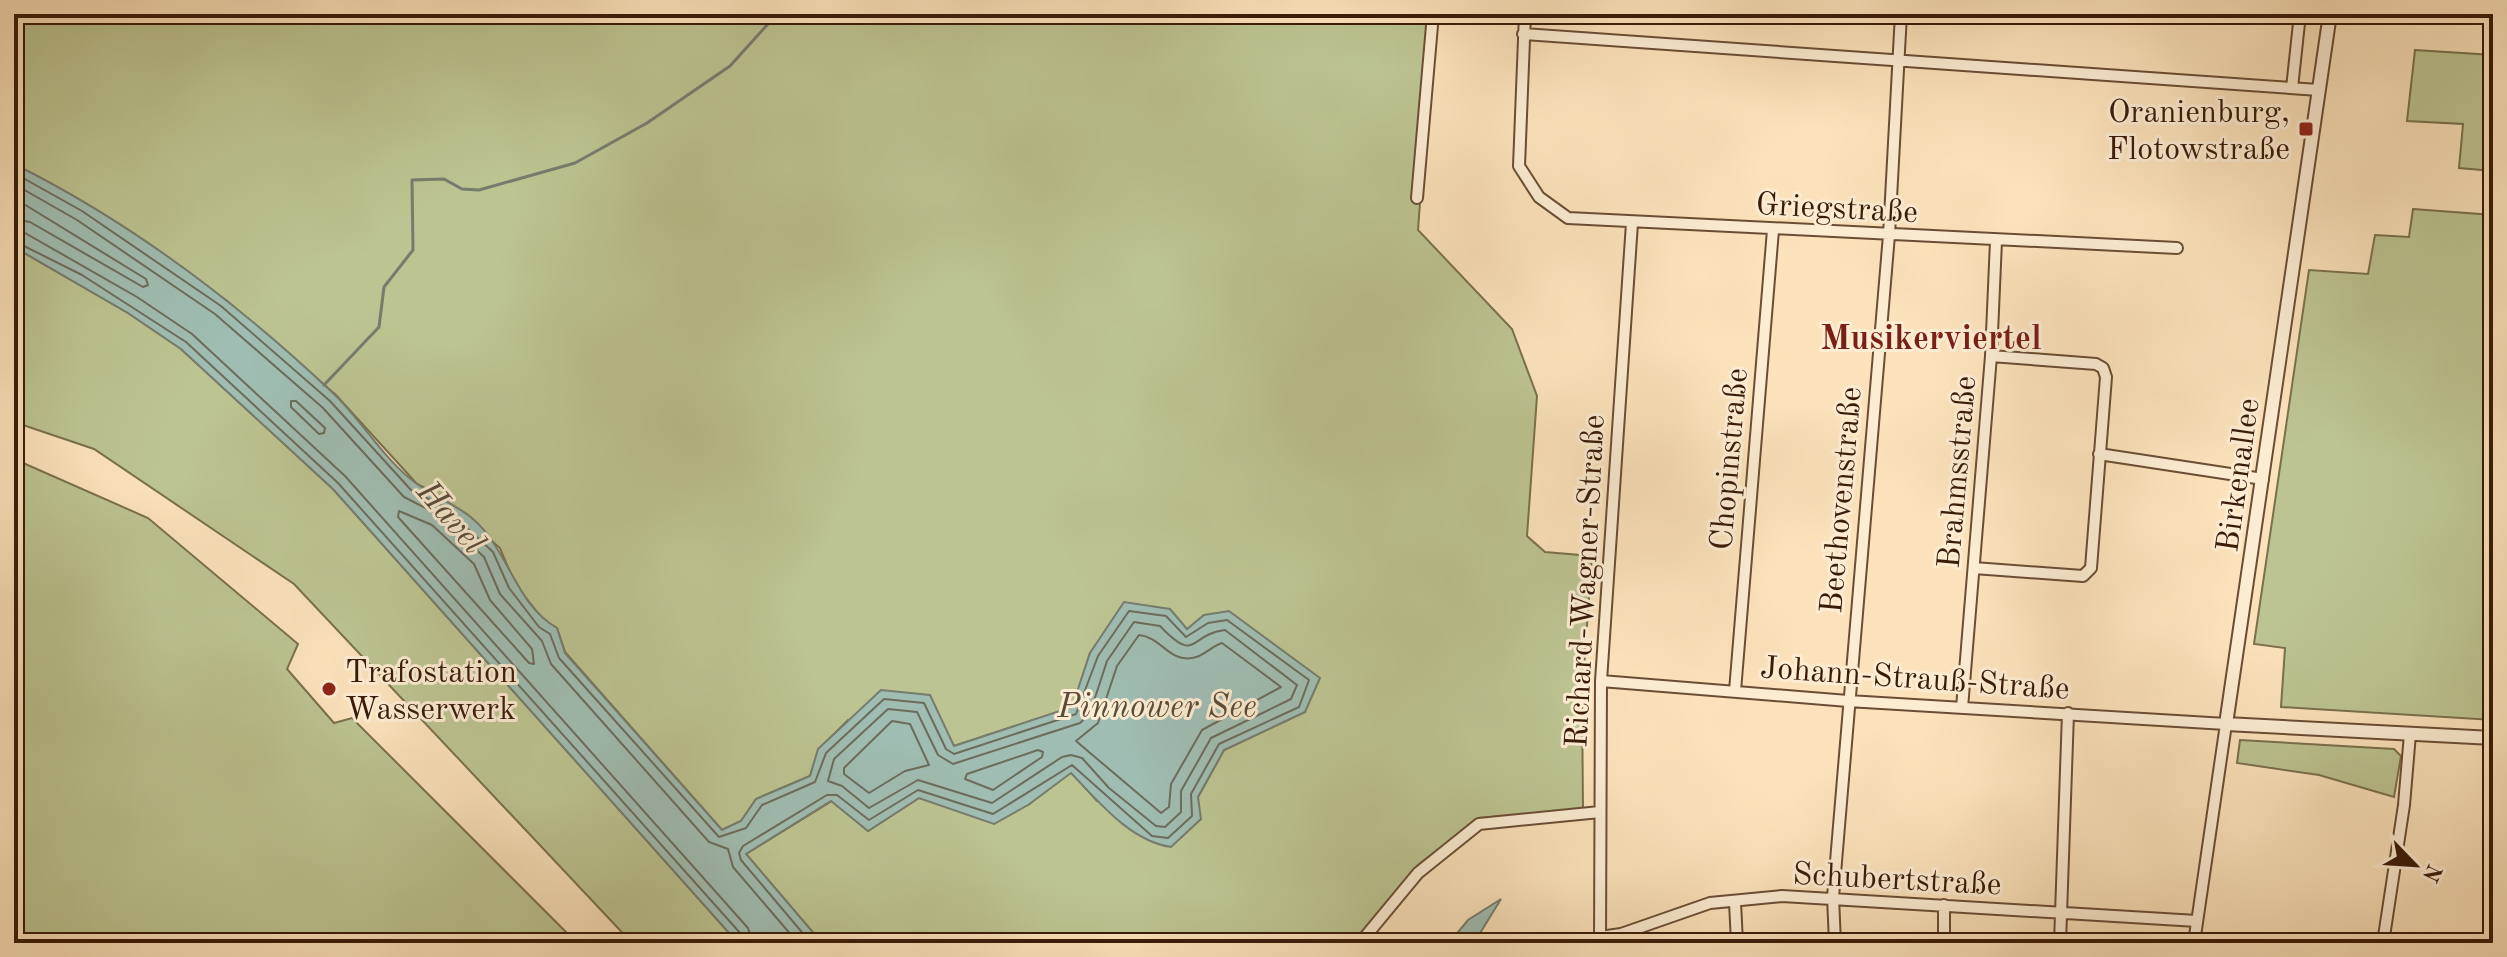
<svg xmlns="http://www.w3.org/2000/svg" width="2507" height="957" viewBox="0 0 2507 957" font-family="'Old Standard TT',serif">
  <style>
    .green { fill: #bcc491; stroke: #7a704c; stroke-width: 2 }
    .water { fill: #9fbdb2; stroke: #767c6e; stroke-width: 2 }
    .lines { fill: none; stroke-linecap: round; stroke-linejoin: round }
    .shore { stroke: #6c6c5c; stroke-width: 2 }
    .stream { stroke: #767c6e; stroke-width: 3 }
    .minor-casing { stroke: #6a4d34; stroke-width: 14 }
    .tertiary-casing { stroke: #6a4d34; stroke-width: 16 }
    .minor { stroke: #fcecd2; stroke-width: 10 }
    .tertiary { stroke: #fcecd2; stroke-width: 12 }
    .poi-dot { fill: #8f2418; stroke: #fcecd2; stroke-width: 3 }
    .labels { text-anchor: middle; stroke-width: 6; stroke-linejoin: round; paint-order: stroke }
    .poi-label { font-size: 32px; fill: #391b07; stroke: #fcecd2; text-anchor: end }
    .street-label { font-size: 32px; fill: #391b07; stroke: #fcecd2 }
    .neighbourhood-label { font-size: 34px; font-weight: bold; fill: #7a1f14; stroke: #fcecd2 }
    .water-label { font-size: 34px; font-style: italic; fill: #584c3a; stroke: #fcecd2 }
  </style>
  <rect width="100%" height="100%" fill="#fbe2ba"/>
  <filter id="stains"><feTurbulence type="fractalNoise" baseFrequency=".0025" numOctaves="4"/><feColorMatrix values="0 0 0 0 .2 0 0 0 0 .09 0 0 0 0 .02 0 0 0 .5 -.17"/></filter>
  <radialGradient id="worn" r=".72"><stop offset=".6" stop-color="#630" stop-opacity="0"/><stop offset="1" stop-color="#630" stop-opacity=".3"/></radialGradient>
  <path class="green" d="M14,14H1434L1418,230L1512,329L1537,396L1527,536L1545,552L1592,556L1582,695L1583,809L1480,818L1418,865L1354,943H822L746,854L832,801L868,831L919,798L951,807L1028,805L1071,772L1097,801L1198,797L1224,750L1305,712L1204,615L1187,630L1090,653L1073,707L954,746L947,734L848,720L819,749L810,776L756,799L741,821L722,830L565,652L557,628L545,622L515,584L500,548L439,495L417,484L336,395L226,300L86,205L14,164Z
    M2415,50L2493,55V171L2459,168L2463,124L2407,121Z
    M2413,209L2493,215V720L2281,707L2285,648L2254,644L2309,270L2368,274L2375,235L2409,237Z
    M14,247L128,313L181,349L333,489L738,943H632L294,584L94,449L14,422Z
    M14,459L148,518L298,644L287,669L334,723L352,718L577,943H14Z
    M2240,740L2394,749L2401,756L2394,797L2319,775L2237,763Z"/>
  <path class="water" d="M14,164C131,222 240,305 334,394C363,422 385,461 417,484C435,497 456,504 473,519C509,550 515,604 557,628L565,653L722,830L741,821L756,799L810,776L818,749L881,690L930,695L954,746L1072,707L1090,653L1124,602L1170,609L1187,629L1204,615L1229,611L1320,678L1305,712L1224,750L1198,797L1201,819L1171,847C1130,841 1099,802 1071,773L1028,805L994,824L919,798L868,831L831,801L746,854L822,943H738L333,489L181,349L128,313L14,247Z
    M1501,899L1474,943H1449L1468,920Z"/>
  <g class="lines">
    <path class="shore" d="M14,173L82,211L221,306L330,401L411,490L444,507L493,552L509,588L539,627L550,634L559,658L719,837L746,828L762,805L815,782L826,753L884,699L924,703L946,749L954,754L1076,714L1098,656L1129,611L1166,616L1186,637L1208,623L1227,620L1309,680L1299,707L1219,744L1191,794L1192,816L1168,838L1152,836L1072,765L993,814L918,790L869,820L837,795H827L743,846L739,853L741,860L811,943
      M14,184L77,220L215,314L323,408L404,497L439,515L484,557L500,594L542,641L551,664L709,842L728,849L733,867L798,943
      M14,198L146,279L148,285L143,287L30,222L14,219
      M14,231L25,233L137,297L192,334L345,476L748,928L753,943
      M14,241L82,275L186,342L338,483L741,934L743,943
      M291,401H296L325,428L324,433L319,434L291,407Z
      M399,511L432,525L474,564L490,600L532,649L534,664L529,663L398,517Z
      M1134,622L1160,626C1197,665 1189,634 1225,630L1297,685L1291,699L1211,738L1181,791V812L1165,827L1156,826L1109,788L1082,758L1071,755L1062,757L992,803L918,780L869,808L842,786L828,781L834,759L888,709L917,712L938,755L953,764L1080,723L1090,713L1107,661Z
      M1139,635C1161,637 1169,662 1192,658C1204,657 1211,646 1222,643L1281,687L1202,730L1171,784L1169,807L1161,813L1076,741L1098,723L1117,666Z
      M892,721L910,724L929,765L905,771L869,793L844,774V768Z
      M1038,750L1043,752L1042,757L993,790L965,779L967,774Z"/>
    <path class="stream" d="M324,385L379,327L384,287L413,250L412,180L444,179L462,189L479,190L575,163L647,123L730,66L777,14"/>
    <defs>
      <path id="minor" d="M1525,14L1519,166L1539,197L1568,218L2177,248
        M1523,34L2319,90
        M2292,88L2300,14
        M1417,198L1433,14
        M2099,454L2263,479
        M1974,568L2083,576L2091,568L2106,377L2103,368L2096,364L1991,356
        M1601,681L1848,701L2226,724L2194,943
        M1735,691L1773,230
        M1962,708L1991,356L1996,241
        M1735,902L1737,943
        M1944,905V943
        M1600,937L1621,934L1710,903L1782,896L2197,921
        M1360,943L1418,873L1479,824L1600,812
        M1600,943L1601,681L1632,223
        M1835,943L1833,897L1889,235L1901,14
        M2060,943L2068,713
        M2383,943L2404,805L2410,734"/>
      <path id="tertiary" d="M2330,14L2226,724L2493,738"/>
    </defs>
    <use href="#minor" class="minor-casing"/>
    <use href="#tertiary" class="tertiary-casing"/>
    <use href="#minor" class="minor"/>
    <use href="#tertiary" class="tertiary"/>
  </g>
  <g class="poi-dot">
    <rect x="2298" y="121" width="16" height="16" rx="4"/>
    <circle cx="329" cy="689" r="8"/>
  </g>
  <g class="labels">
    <g class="poi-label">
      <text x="2290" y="122">Oranienburg,<tspan x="2290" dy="37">Flotowstraße</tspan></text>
      <text x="345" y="682" text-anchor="start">Trafostation<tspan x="345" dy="37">Wasserwerk</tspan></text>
    </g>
    <g class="street-label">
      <text transform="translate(1837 207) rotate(3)" y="11">Griegstraße</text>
      <text transform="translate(1728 459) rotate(-85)" y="11">Chopinstraße</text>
      <text transform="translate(1956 472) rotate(-85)" y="11">Brahmsstraße</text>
      <text transform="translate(2237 475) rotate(-82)" y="11">Birkenallee</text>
      <text transform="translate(1840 500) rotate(-85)" y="11">Beethovenstraße</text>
      <text transform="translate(1584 581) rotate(-87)" y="11">Richard-Wagner-Straße</text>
      <text transform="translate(1915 677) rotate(4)" y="11">Johann-Strauß-Straße</text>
      <text transform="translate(1897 878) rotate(3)" y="11">Schubertstraße</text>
    </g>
    <g class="neighbourhood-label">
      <text x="1931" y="349">Musikerviertel</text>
    </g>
    <g class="water-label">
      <text transform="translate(452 516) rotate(49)" y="12">Havel</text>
      <text x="1157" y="717">Pinnower See</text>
    </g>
  </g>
  <rect width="2507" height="957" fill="none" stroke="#fbe2ba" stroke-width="48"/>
  <rect x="16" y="16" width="2475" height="925" fill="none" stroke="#391b07" stroke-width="4"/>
  <rect x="24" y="24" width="2459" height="909" fill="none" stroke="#391b07" stroke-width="2"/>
  <g transform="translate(2415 865) rotate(115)" stroke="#fcecd2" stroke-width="6" paint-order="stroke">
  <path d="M0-6L14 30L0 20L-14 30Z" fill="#391b07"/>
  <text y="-12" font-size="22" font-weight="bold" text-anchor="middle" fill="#391b07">N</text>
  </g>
  <rect width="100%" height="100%" filter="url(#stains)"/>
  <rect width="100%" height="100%" fill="url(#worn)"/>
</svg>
